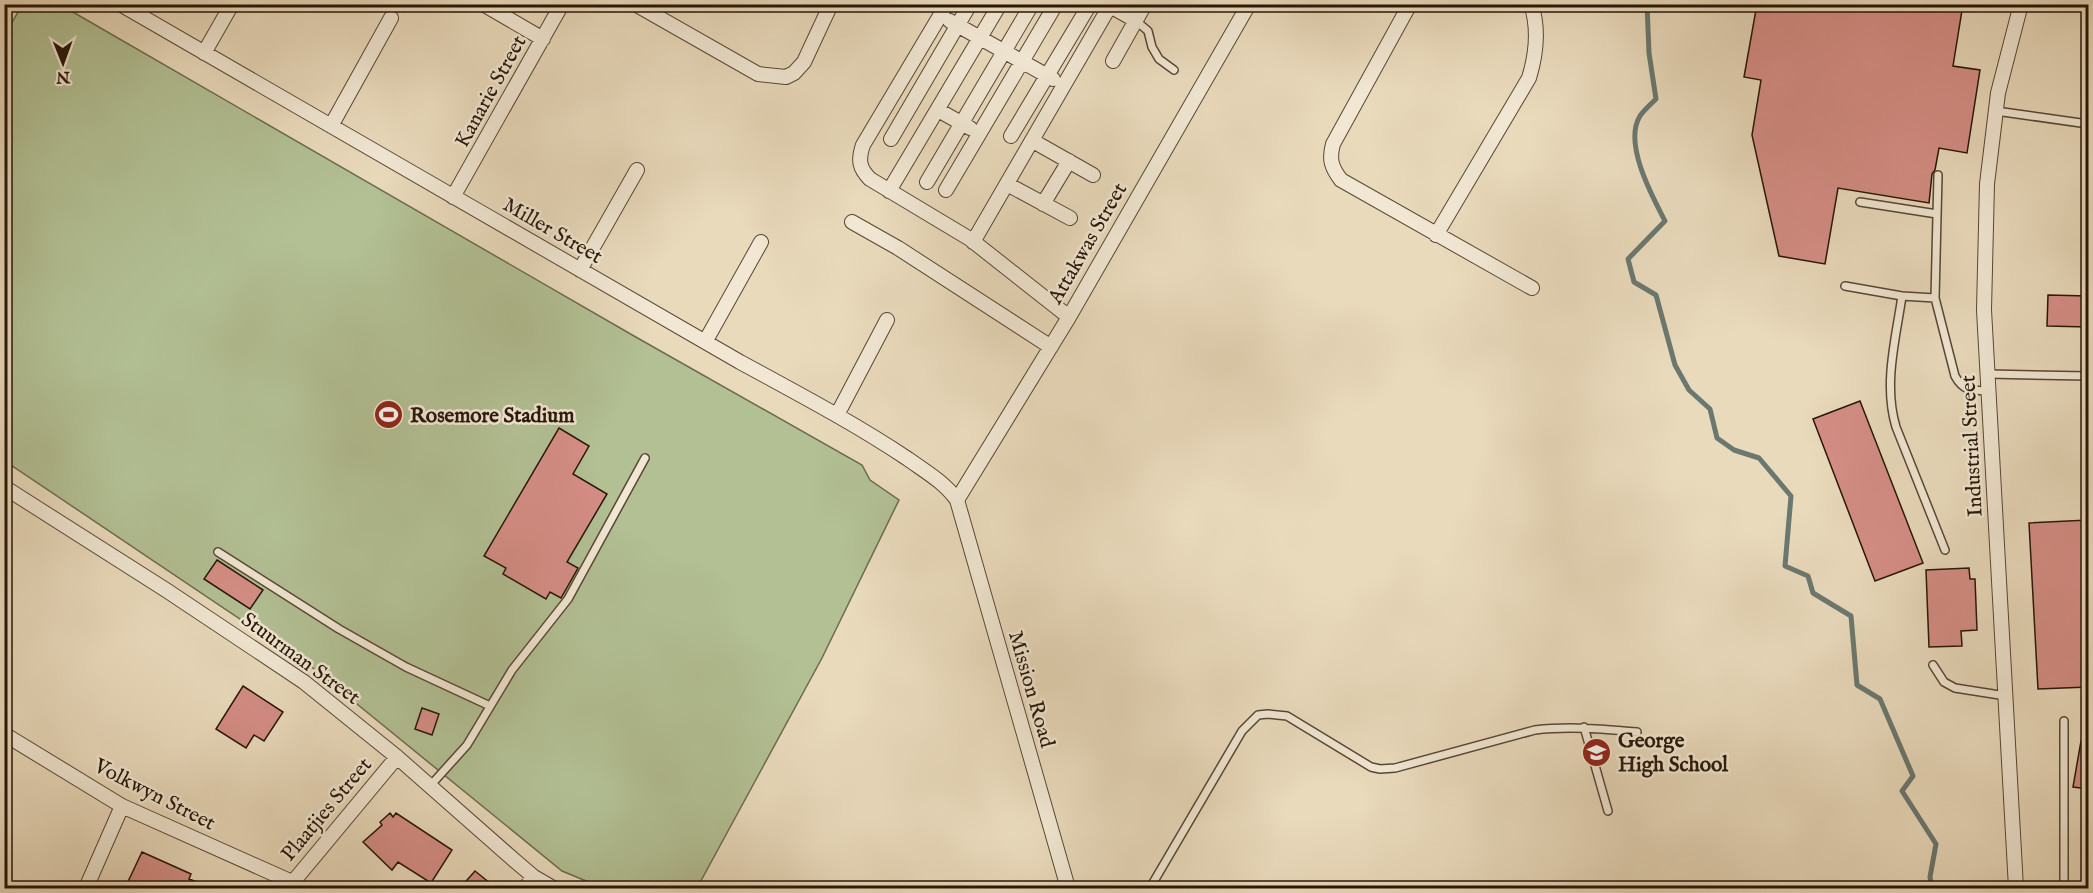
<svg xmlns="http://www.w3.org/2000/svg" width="2093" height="893" viewBox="0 0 2093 893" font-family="'IM FELL English',serif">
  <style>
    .green { fill: #b2c094; stroke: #6c6b4e; stroke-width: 1.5 }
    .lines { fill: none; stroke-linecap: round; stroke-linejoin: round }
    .stream { stroke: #6b7870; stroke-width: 5 }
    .building { fill: #d58e86; stroke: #271608; stroke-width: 1.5 }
    .service-casing { stroke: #584735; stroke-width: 10 }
    .minor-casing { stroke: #584735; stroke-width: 16 }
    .service { stroke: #f1e7d3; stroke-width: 7 }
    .minor { stroke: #f1e7d3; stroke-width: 14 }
    .labels { text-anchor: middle; stroke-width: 5; stroke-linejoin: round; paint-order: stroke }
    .street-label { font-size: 21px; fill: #271608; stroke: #f1e7d3 }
    .poi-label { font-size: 21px; font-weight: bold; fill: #271608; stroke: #f1e7d3; text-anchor: start }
  </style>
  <rect width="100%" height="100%" fill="#e9dabc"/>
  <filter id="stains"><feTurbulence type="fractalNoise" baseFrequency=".00333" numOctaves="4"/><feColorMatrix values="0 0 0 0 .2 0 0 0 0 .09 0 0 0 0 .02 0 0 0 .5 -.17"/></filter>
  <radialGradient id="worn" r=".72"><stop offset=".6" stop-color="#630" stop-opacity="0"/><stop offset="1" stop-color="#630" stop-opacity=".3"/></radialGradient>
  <path class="green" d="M59,4L634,336L862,465L870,480L899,500L822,658L697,888H603L562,871L314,669L5,461V35L22,5Z"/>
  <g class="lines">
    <path class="stream" d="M1647,4L1649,53L1656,99C1651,104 1644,110 1640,116C1623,143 1652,196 1665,221L1628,259L1634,282L1656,295L1675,365L1689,390L1710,409L1717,438L1734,450L1759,458L1791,496L1785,566L1808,576L1813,593L1851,616L1857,685L1880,699L1913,776L1902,791L1936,844L1930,877L1932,888"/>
  </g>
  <path class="building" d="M1757,4H1963L1953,66L1980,70L1967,153L1939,148L1935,170L1932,174L1929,203L1838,188L1825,264L1779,256L1752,135L1761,80L1744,77Z
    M2048,295L2088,296V327L2047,326Z
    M1860,401L1923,563L1875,581L1813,419Z
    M559,428L589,446L573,474L607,494L567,562L578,568L561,598L550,592L546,599L503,574L506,568L484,556Z
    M2088,520V687L2038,689L2029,523Z
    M217,560L263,590L250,609L204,579Z
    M1969,568L1970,579H1975L1977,630L1961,631L1962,646L1929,647L1926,570Z
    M243,686L283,712L264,741L254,735L246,748L216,729Z
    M422,708L439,714L432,735L415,729Z
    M2081,741L2088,742V789L2073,787Z
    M390,813L393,817L396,813L452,850L431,883L398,862L392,870L363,842L382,825L380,822Z
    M142,852L191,874L189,879L213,888H125Z
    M475,871L496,888H460Z"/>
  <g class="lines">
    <defs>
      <path id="service" d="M1135,20L1148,31L1152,47L1159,59L1174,70
        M1996,111L2088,124
        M1938,175L1935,298L1902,296C1896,338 1883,384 1896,427L1945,550
        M1860,202L1937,214
        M1845,286L1902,296
        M1935,298L1955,376C1964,392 1972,390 1989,391
        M1988,374L2088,376
        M218,552L339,629L406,667L490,706
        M1933,665L1944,682L1955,688L2006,696
        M1584,727L1608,811
        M430,786L467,745L512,670L568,599L645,458
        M1150,888L1242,731L1258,715L1268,714L1287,716L1371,767L1380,769L1395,768L1535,730C1569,726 1603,729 1637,732
        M2064,888V721"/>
      <path id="minor" d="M120,4L740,362C797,393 854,423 908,459C926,472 944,482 957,500L1068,888
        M483,4L543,39
        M635,4L758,74L786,77L794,73L804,62L831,4
        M947,4L863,145C858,160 859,168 870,179L970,239L1069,317
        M1410,4L1333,144C1329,159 1331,167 1341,180L1532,288
        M1110,6L1135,20
        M950,21L1053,79
        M204,53L232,4
        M1113,61L1145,4
        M938,110L970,128
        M331,126L391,18
        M1011,136L1090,4
        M891,139L970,4
        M1033,141L1093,175
        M927,182L1032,4
        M1007,184L1070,218
        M946,190L1056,4
        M889,191L1000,4
        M453,197L562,4
        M1043,204L1069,161
        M852,222L898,248L1051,347
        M1436,235L1529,78C1536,55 1539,28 1531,4
        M973,242L1111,4
        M580,270L637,170
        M705,342L761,242
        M837,415L887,320
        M4,487L166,590L304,682L397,757L514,860L534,877L553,888
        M957,500L1069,317L1249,4
        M4,734L122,806L292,882
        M86,888L122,806
        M288,888L397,757
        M525,888L534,877
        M2016,888L1984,310L1987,184L1998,93L2021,4"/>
    </defs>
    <use href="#service" class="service-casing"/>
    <use href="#minor" class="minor-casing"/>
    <use href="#service" class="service"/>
    <use href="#minor" class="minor"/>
  </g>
  <defs>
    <symbol id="stadium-disc" viewBox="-11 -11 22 22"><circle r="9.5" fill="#8f2418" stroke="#f1e7d3"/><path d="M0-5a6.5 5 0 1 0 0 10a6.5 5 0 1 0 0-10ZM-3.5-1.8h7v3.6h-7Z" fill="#fff"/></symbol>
    <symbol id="school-disc" viewBox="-11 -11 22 22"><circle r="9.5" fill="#8f2418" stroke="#f1e7d3"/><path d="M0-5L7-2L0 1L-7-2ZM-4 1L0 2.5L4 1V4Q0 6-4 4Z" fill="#fff"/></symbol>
  </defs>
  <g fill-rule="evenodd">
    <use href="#stadium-disc" x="372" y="398" width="33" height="33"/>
    <use href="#school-disc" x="1580" y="736" width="33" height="33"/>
  </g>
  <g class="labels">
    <g class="street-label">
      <text transform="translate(490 91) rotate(-61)" y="7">Kanarie Street</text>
      <text transform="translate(553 230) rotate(30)" y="7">Miller Street</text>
      <text transform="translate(1087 243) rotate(-60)" y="7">Attakwas Street</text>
      <text transform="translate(1971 446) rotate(-93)" y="7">Industrial Street</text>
      <text transform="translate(301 658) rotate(36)" y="7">Stuurman Street</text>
      <text transform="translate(1032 689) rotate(74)" y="7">Mission Road</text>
      <text transform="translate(155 794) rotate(27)" y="7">Volkwyn Street</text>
      <text transform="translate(326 809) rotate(-50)" y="7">Plaatjies Street</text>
    </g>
    <g class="poi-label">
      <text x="410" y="422">Rosemore Stadium</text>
      <text x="1618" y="747">George<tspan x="1618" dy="24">High School</tspan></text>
    </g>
  </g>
  <rect width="2093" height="893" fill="none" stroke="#e9dabc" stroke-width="24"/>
  <rect x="6" y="6" width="2081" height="881" fill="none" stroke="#271608" stroke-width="3"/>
  <rect x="12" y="12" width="2069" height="869" fill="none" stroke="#271608" stroke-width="1.5"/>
  <g transform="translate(63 63) rotate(179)" stroke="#f1e7d3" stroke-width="4.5" paint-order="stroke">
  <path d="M0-4.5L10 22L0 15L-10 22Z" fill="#271608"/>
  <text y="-9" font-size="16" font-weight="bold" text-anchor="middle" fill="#271608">N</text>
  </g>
  <rect width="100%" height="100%" filter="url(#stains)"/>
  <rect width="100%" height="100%" fill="url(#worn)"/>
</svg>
